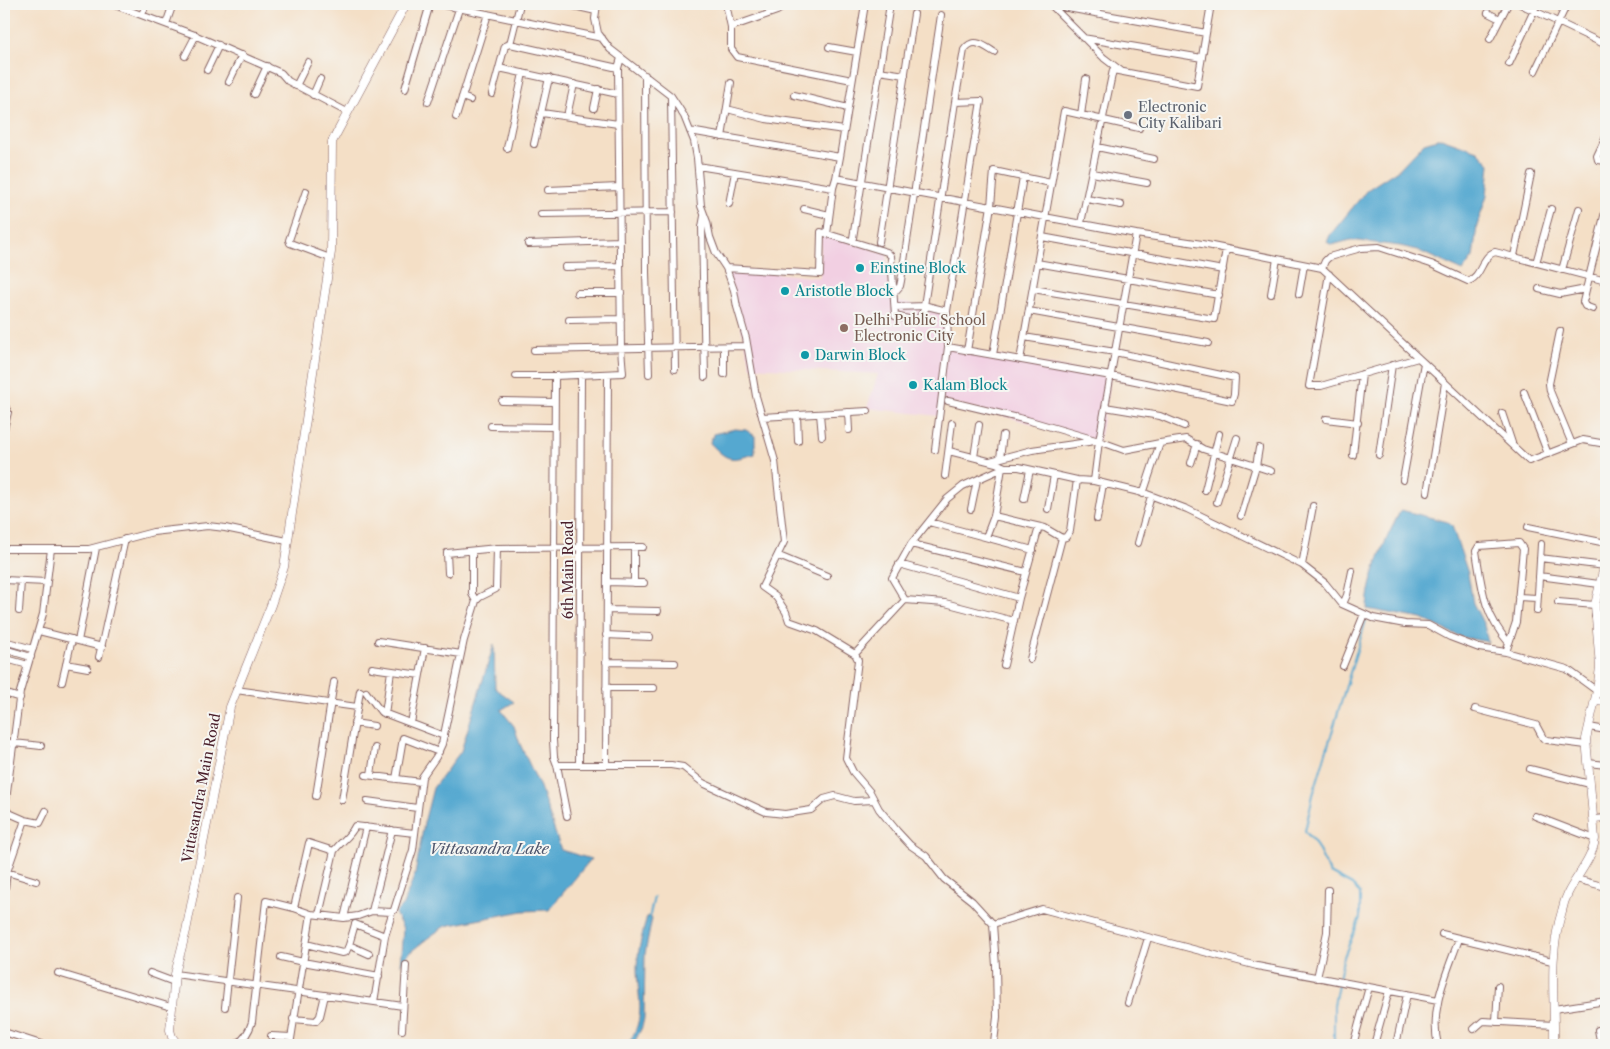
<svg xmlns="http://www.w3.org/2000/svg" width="1610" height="1049" viewBox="0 0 1610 1049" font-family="'Libre Caslon Text',serif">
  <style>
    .built { fill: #f2cfe2 }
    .water { fill: #55a8d0; stroke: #50647e }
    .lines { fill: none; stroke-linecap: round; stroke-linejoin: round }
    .stream { stroke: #55a8d0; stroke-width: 2 }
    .minor-casing { stroke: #866261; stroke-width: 8 }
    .tertiary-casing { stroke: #866261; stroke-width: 9 }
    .minor { stroke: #fff; stroke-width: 6 }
    .tertiary { stroke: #fff; stroke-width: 8 }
    .worship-dot { fill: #6b7280; stroke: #f6f6f2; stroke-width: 2 }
    .culture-dot { fill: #0f9aa8; stroke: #f6f6f2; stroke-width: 2 }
    .education-dot { fill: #8d6e63; stroke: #f6f6f2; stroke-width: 2 }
    .labels { text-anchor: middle; stroke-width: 4; stroke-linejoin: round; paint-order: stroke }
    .worship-label { font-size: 14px; fill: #5b616d; stroke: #f6f6f2; text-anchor: start }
    .culture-label { font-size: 14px; fill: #0d838f; stroke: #f6f6f2; text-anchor: start }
    .education-label { font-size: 14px; fill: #785e54; stroke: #f6f6f2; text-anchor: start }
    .street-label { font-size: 14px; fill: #4a1f2b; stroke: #f6f6f2 }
    .water-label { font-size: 15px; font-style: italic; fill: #4e566d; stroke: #f6f6f2 }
  </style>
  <rect width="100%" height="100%" fill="#f6f6f2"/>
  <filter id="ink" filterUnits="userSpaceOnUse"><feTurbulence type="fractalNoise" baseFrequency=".02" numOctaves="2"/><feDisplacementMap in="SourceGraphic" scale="10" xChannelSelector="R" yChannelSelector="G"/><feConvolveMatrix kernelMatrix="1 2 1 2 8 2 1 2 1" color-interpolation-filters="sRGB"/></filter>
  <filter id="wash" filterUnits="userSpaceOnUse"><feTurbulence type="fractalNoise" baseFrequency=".0096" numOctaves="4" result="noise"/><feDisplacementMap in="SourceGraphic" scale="20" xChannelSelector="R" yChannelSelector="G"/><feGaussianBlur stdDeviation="1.12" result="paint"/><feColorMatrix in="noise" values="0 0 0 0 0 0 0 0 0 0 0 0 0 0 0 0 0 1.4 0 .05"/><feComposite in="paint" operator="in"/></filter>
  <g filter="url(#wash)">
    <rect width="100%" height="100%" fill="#f4dfc6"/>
    <path class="built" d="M821,232L887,254L891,299L947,311L948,347L1111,376L1099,441L942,400L939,416L867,408L878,374L751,367L726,268L820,278Z"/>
    <path class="water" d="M1441,138L1478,151L1490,164L1487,195L1477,226L1473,257L1463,271L1417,250L1400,246L1350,240L1332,245L1327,242L1330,235L1367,190L1399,169L1424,143Z
      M735,429L746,430L755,436V454C731,460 729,463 710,443L711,438L714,437L713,434Z
      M1401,510L1448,522L1452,526L1468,573L1473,603L1484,625L1488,642L1461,637L1422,619L1367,609C1367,580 1387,535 1401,510Z
      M494,644L495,688L514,702L501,710L514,726L520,744L540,787L561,850L591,859L549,910L523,911L445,926L428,938L409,953L400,965L403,929L395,913L403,905L415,874L424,823L433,788L461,751Z
      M647,916L652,918L645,954L644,1018L642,1027L633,1045H627C648,1016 637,998 637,966C638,949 643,932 647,916Z"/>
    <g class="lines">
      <path class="stream" d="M649,919L654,897
        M1339,979L1343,959L1360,918V893L1352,885L1330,873L1315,843L1305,831L1313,795L1366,620
        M1334,1045V1005L1338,984"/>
    </g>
  </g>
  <g filter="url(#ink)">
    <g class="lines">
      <defs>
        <path id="minor" d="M112,4L192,34L281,73L288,81L347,112
          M439,4L602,38
          M520,4L510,44L618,68
          M565,4L596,11
          M597,4L595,19L598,33L610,49L671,96L684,116L694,141L697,158L701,206L707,222L710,237L716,253L726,268L734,290L737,307L746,338L756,396L775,461L784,542L762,587L776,597L786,612L789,621L817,631L855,654L858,660L846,758L853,772L870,792L879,809L897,831L910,845L926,856L944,879L972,901L993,924L996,966L997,1017L994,1042L991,1045
          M726,4L731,27V49L737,57L852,80
          M1198,4L1211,6
          M1520,4L1606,45
          M1051,5L1206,33
          M1051,5L1104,58L1121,71
          M1488,13L1500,19
          M142,15L146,4
          M166,24L173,4
          M731,27L777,11L783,7
          M1083,38L1202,58
          M1490,39L1508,4
          M829,47L857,52
          M185,56L196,35
          M1509,64L1537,4
          M499,68L618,94
          M207,70L219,45
          M879,71L905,75
          M1535,71L1567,4
          M645,75L646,272L649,374
          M229,82L242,55
          M296,86L308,62
          M405,89L430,4
          M254,94L267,66
          M492,94L505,46L510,44
          M313,95L320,79
          M794,95L848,108
          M462,97L470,100
          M671,97L675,369
          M428,102L459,9
          M955,102L964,50C973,37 983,45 994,52
          M594,108L598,89
          M727,109L766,119L844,130
          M542,113L618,124
          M1081,115L1086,79
          M567,116L574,84
          M456,117L488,14
          M690,131L840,157L836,178L1136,234L1099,441L1094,481
          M722,137L731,83
          M1606,137L1597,156L1598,160L1606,161
          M534,144L549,78
          M1097,147L1154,159
          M507,148L523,73
          M840,157L865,4
          M698,166L833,188
          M1092,173L1147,183
          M548,190L619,187
          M306,191L289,240L290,243L330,258
          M1087,199L1121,205
          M729,204L735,172
          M804,209L829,215
          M541,214L673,212
          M704,216L702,227L705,377
          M1081,223L1113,70L1197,86L1211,4
          M827,234L833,188L836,178
          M1136,234L1202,244L1322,268L1529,461L1583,440L1606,444
          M1042,237L1223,270
          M853,238L890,4
          M879,242L914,14
          M528,244L620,241
          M1514,256L1531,174
          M1037,263L1219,295
          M1536,263L1551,209
          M565,267L620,266
          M726,268L820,274L821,232L887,252L891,256L895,316L917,321L927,306L947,311L948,347L1111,376L1232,401L1234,394L1235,378L1115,352L1024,337
          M1322,268L1325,261L1329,257L1361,248L1379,247L1431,264L1468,281C1482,277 1481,256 1495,252L1606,281
          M1562,270L1579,209
          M1329,274L1309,386H1321L1418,358
          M1033,289L1214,319L1226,249
          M1539,289L1560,294L1586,289
          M577,293H621
          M894,293L900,286L901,281L941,15
          M1271,294L1277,259
          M1299,294L1304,265
          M924,306L955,102L981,101L947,311
          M895,307L926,306
          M1593,309L1585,306L1583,302L1605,212
          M1029,311L1208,343
          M569,320L621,319
          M1560,331L1549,384L1550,391L1572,444
          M1605,342H1606
          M724,347V374
          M534,350L746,346
          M967,351L991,206L994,171L1051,183
          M993,355L1023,177
          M1020,360L1064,111L1139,128
          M516,376H555L623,373L621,349L618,68L621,58
          M555,376L553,740L554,757L557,765H671L683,767L703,783L766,812L785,814L811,810L824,799L835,796L854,801L874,800
          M1524,392L1548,454
          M502,401L554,402
          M948,401L1027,420L1099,441L1124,450L1160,443
          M4,404L8,412L4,429
          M1105,407L1160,416L1184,426
          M848,412L849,430
          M1502,413L1512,443
          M820,414L822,436
          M797,415L798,441
          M762,417L868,411
          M1326,419L1358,423
          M491,426L554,427
          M935,450L948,347
          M949,451L996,463L1005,467
          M1353,455L1362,374
          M1379,455L1392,365
          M974,457L979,425
          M1000,458L1003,435
          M990,461L1032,450L1095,441
          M1191,463L1197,444
          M945,476L952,423
          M1403,480L1424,363
          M1205,490L1219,434
          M1427,493L1445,383
          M1143,494L1160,443L1186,439L1203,449L1271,471
          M1024,499L1030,470
          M1217,502L1237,438
          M971,509L977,480
          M1048,509L1054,475
          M994,516L1045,528L1062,538
          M1241,516L1256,466L1259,448
          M1097,519L1103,484
          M929,522L1033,550
          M1528,527L1606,543
          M986,537L994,516L1002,468
          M1138,543L1151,496
          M911,544L1026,572
          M4,549H89L153,532L208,526L225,528L287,541
          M472,551V594L476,601
          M779,556L827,576
          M1540,558L1605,566
          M899,564L1019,598
          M1302,565L1313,506
          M448,573L447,553L497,548L643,547
          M1539,576L1599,584
          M4,580L46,582
          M607,582L644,583
          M634,583V547
          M1518,597L1537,598
          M905,600L892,578L911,544L947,499L963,486L1005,467H1019L1077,480L1094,481L1147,494L1187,509L1302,565L1325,583L1342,604L1373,618L1405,624L1428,625L1450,637L1479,648L1506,652L1567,669L1597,691
          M1558,602L1595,605
          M1343,604L1347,595L1352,571
          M607,610L658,611
          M19,611L21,581
          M1537,611L1541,544
          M1595,616L1606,617
          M39,631L102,647
          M606,635L650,637
          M4,641L33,649
          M78,641L96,548
          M378,641L461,654
          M4,649L31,657
          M1506,652L1516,622L1523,549L1519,543L1479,546L1476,551C1482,588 1483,613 1509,643
          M855,654L905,600L945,603L1014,621
          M99,657L125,539
          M1030,659L1062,538L1066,537L1070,531L1077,480
          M10,660L28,665
          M606,662L675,663
          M66,664L88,668
          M1004,665L1019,598L1039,527
          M1343,666L1364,614
          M372,668L420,675
          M62,682L72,639
          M606,688H654
          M236,690L357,707
          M366,692L381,712L444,736
          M4,693L20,698
          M1595,701L1606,702
          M1475,709L1536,725L1543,738L1547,740L1586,745
          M385,714L391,671
          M354,723L374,726
          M411,723L425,648
          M1589,727L1606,730
          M4,742L14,744
          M14,743L41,746
          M1588,763L1606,765
          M557,765L567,816
          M579,765L581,376
          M606,765L608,375
          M1530,769L1590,784
          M366,775L421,782
          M371,775L375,748
          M396,779L403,738L439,752
          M316,796L334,682
          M342,800L360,691
          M367,801L417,808
          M1535,816L1595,839
          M1594,819L1606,818
          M25,820L40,823L46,811
          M7,872L36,881
          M1576,879L1606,887
          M4,896L7,872L25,820L9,813L5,808L20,692L43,614L51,549
          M294,908L309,843L334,851
          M372,911L392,830
          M319,915L334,851C341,841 350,837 355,826L414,833
          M344,918L366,827
          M993,924L1042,909L1257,966L1438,1000
          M1442,934L1552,961
          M306,944L342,953L346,952L349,945L355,924L385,936
          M349,945L369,954
          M281,957L303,962L379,976
          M58,973L171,1007
          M150,973L174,982
          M175,974L403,1006
          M1317,978L1327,932L1328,890
          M374,1002L385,936L391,917
          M1128,1003L1148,938
          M225,1007L237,898
          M1554,1009L1606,1001
          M293,1019L316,1021L320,1016L325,995
          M1496,1022L1498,986
          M1474,1029L1483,1021L1554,1025
          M402,1030L406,965
          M1598,1030L1601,1045
          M4,1032L44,1045
          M271,1036L291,1037
          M123,1044L130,1045
          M236,1045C245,1039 249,1032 252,1022L266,901L294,908L311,914L344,918L358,916L372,911L392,912L394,910L413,850L422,777L436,757L442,744L464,640L476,601L480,597L496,589L497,548
          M290,1045L311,914
          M1353,1045L1369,987
          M1374,1045L1389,991
          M1396,1045L1407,994
          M1438,1045C1429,1009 1447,973 1459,939"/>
        <path id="tertiary" d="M178,1045L172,1037L170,1030L175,974L186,931L230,707L271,605L284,567L331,252L332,142L406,4
          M1554,1045C1555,1000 1548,956 1562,911C1563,906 1565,899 1568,893C1577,875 1592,860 1595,839L1586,739L1597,691L1600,667L1595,605L1602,575L1606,562"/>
      </defs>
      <use href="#minor" class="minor-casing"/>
      <use href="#tertiary" class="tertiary-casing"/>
      <use href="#minor" class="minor"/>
      <use href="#tertiary" class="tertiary"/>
    </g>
  </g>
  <circle class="worship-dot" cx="1128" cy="115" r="5"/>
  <g class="culture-dot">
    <circle cx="860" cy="268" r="5"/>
    <circle cx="785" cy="291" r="5"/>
    <circle cx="805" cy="355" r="5"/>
    <circle cx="913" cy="385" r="5"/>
  </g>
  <circle class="education-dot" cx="844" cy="328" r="5"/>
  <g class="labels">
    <g class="worship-label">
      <text x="1138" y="112">Electronic<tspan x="1138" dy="16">City Kalibari</tspan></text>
    </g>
    <g class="culture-label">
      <text x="870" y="273">Einstine Block</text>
      <text x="795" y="296">Aristotle Block</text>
      <text x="815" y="360">Darwin Block</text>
      <text x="923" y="390">Kalam Block</text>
    </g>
    <g class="education-label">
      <text x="854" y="325">Delhi Public School<tspan x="854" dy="16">Electronic City</tspan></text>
    </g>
    <g class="street-label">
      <text transform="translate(568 570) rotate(-90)" y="5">6th Main Road</text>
      <text transform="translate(201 788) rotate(-79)" y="5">Vittasandra Main Road</text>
    </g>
    <g class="water-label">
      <text x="489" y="854">Vittasandra Lake</text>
    </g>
  </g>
  <rect width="1610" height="1049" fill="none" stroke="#f6f6f2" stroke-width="20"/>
</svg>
